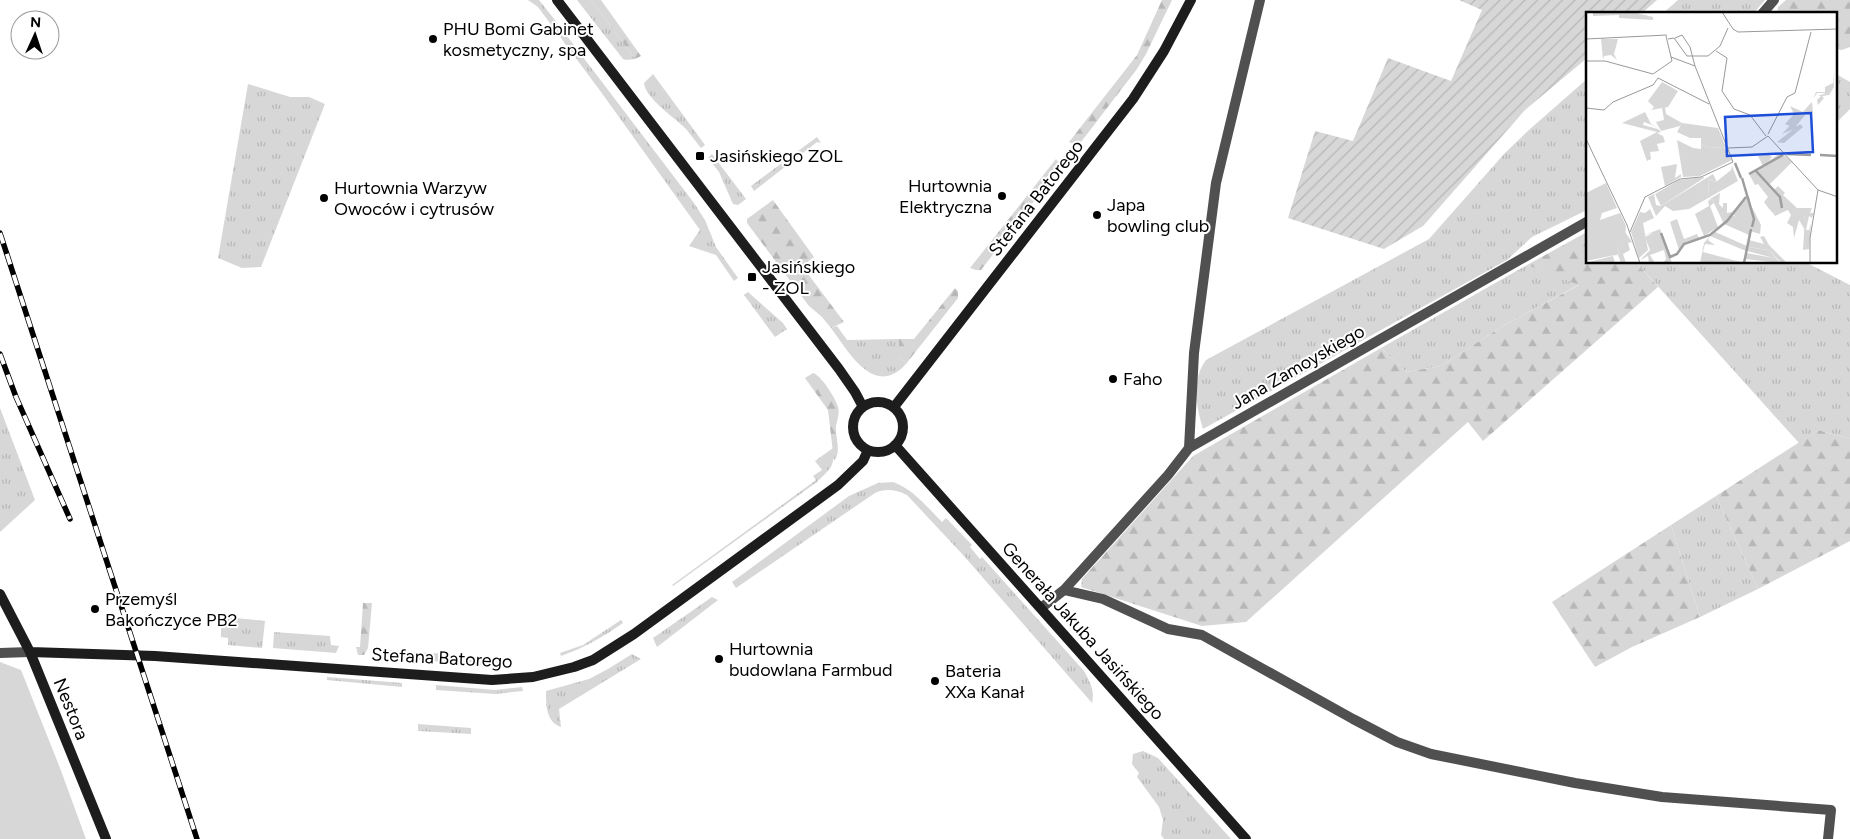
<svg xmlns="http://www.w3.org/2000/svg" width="1850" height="839" viewBox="0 0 1850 839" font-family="Figtree,sans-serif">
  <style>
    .grass { fill: url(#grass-tufts) }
    .forest { fill: url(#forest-firs) }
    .park { fill: #d7d7d7 }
    .garden { fill: url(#garden-furrows) }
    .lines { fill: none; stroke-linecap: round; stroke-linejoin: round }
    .street { stroke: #505050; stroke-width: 10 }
    .secondary { stroke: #1d1d1d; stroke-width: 10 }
    .rail-casing { stroke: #000; stroke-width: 5.5 }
    .rail { stroke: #fff; stroke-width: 4; stroke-dasharray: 11; stroke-linecap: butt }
    .poi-dot { fill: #000; stroke: #fff; stroke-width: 2 }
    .labels { text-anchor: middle; stroke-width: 4; stroke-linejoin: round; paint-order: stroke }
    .poi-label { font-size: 18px; fill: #000; stroke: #fff; text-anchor: start }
    .street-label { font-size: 18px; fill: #000; stroke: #fff }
    .inset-river { fill: none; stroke: #9e9e9e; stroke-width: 2.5 }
    .inset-road { fill: none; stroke: #999; stroke-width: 1 }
    .view { fill: #1d4ed8; fill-opacity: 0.15; stroke: #1d4ed8; stroke-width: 2.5 }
    .inset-edge { fill: none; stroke: #000; stroke-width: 2.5 }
  </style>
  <defs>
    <pattern id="grass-tufts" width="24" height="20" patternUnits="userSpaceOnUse" patternTransform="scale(1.25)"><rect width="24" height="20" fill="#d7d7d7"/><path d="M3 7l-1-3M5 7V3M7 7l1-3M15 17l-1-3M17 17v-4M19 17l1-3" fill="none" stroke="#b7b7b7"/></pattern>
    <pattern id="forest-firs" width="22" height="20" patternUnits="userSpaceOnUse" patternTransform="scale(1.25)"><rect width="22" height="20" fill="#d7d7d7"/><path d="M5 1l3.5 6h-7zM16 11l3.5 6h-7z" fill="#b7b7b7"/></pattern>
    <pattern id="garden-furrows" width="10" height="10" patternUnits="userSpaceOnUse" patternTransform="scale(1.25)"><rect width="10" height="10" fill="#d7d7d7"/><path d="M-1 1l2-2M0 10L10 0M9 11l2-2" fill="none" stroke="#b7b7b7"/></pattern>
  </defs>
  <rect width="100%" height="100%" fill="#fff"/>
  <path class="grass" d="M528,0H539L551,15L694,203L705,220L716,247L738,278L734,281L716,255L689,246L700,230L601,92L538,7Z
    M577,0H591L635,59L626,60L623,59Z
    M1678,0H1765L1753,14H1662Z
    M653,74L705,145L701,148C696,142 691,135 686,129C675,118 645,98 644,83Z
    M1836,74L1850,82V109L1836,123Z
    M1587,79V210L1532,237L1507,260L1203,429C1196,406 1191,380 1206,360L1429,239L1504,154L1530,129Z
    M248,84L290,97H309L325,104L261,267L242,268L218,258Z
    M817,137L821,143L817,142L754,191L751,186Z
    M712,154L746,199L738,205L733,204L719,172L708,158Z
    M1637,263H1807L1850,285V439L1818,430L1799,443Z
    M1527,265L1580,284L1501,327L1441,366L1406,372L1381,348Z
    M748,292L783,323L787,329L775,337L744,295Z
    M837,326L847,340L899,339V356L906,364C874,399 848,351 831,328Z
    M0,408L35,500L0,532Z
    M833,448C835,467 830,469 817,482L673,586L672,585L816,480L813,476L822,470L815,461Z
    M893,482C913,489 927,507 942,522L946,518L972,545L970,547L980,559L982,557L1084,671C1090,682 1095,690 1092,703L964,556L907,495C896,490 886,488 875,493L736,588L732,582L849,496L878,483Z
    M1716,496L1758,589L1700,617L1671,525Z
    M712,597L718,600L657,647L653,638Z
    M225,617L265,621L262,648L228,645V638L221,637V622Z
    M621,620L623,623C603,637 584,648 561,656L560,653L583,645Z
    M274,632L330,636L331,645L339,646L336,653L273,648Z
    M385,650L476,656L490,660V666L387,657Z
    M632,654L641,659L559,709L561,727C546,722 546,705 546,691L589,679L608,669Z
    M327,677L402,683V687L327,680Z
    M436,685L495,690L522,687L523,691L495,694L436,690Z
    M418,724L471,728V734L418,731Z
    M1143,751L1158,758L1231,839H1164L1161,835L1163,820L1159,807L1137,777L1139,773L1132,764L1133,754Z"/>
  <path class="forest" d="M591,0H601L641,56L635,59Z
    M1162,0H1172L1146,54L1137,69L1081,142L1076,145L1069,142L1137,55Z
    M1786,0H1850V47L1842,50L1836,49V14H1777L1778,7Z
    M1056,159L1059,163L1058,170L981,270H976L970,268Z
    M773,200L814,257L802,266L844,322L831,328L822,317L809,306L747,223V219Z
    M1587,232L1588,262L1637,263L1658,287L1483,441L1468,422L1246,622L1202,626L1081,587L1082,579L1193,456L1381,348L1406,372L1441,366L1501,327L1579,285L1527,265Z
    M955,288L958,291V298L906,364L899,356V339H914Z
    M813,373C821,375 836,399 838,407C840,414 837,420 836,426C835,438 842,451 834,461L828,410L805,378Z
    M1818,430L1850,439V541L1758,589L1716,496Z
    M1671,525L1700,617L1632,647L1595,667L1552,602Z
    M363,603H372L368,648L364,655H358L356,647H360Z"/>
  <path class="park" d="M0,662L21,670L60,768L86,839H0Z"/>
  <path class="garden" d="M1459,0H1657L1641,14H1588L1587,58L1525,110L1423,226L1384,249L1288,218L1315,131L1353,141L1388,58L1451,81L1482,10Z"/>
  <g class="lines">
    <path class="street" d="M1762,14L1774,0
      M1189,448L1194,353L1216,183L1260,0
      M1064,590L1168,475L1189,448L1588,221
      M1041,608L1064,590L1103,599L1168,629L1202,635L1353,719L1397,742L1431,754L1575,783L1662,797L1831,810L1828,839
      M0,653L30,652"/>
    <path class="secondary" d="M557,0L839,369L855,392L863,407
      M853 427a25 25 0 1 1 50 0a25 25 0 1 1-50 0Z
      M894,407L1133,99L1164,51L1191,0
      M895,445L1246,839
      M0,594L30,652L106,839
      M30,652L155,656L492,680L533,677L574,667L593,660L634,634L838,485L863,461L868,450"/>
    <defs>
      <path id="rail" d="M0,233L197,839
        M0,354L16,397L70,519"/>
    </defs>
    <use href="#rail" class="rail-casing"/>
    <use href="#rail" class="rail"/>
  </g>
  <g class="poi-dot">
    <circle cx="433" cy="39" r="5"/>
    <rect x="695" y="151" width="10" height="10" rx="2.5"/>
    <circle cx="1002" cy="196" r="5"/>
    <circle cx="324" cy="198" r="5"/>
    <circle cx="1097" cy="215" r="5"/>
    <rect x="747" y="272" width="10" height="10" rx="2.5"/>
    <circle cx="1113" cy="379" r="5"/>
    <circle cx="95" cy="609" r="5"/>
    <circle cx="719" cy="659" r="5"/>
    <circle cx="935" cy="681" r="5"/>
  </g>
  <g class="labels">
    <g class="poi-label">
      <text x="443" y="35">PHU Bomi Gabinet<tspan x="443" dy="21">kosmetyczny, spa</tspan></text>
      <text x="710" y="162">Jasińskiego ZOL</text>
      <text x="992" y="192" text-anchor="end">Hurtownia<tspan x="992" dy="21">Elektryczna</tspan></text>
      <text x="334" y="194">Hurtownia Warzyw<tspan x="334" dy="21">Owoców i cytrusów</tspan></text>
      <text x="1107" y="211">Japa<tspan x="1107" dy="21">bowling club</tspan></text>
      <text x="762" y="273">Jasińskiego<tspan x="762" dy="21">- ZOL</tspan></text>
      <text x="1123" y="385">Faho</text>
      <text x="105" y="605">Przemyśl<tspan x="105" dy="21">Bakończyce PB2</tspan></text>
      <text x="729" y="655">Hurtownia<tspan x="729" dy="21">budowlana Farmbud</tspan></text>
      <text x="945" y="677">Bateria<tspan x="945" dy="21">XXa Kanał</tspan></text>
    </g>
    <g class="street-label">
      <text transform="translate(1036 198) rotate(-52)" y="6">Stefana Batorego</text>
      <text transform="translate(1298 367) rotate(-30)" y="6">Jana Zamoyskiego</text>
      <text transform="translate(1083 631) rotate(48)" y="6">Generała Jakuba Jasińskiego</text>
      <text transform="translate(442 658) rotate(3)" y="6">Stefana Batorego</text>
      <text transform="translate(71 709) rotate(68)" y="6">Nestora</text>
    </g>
  </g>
  <g transform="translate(1586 12)">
    <rect width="251" height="251" fill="#fff"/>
    <path d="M7,0H46L67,5V8L33,6V3L7,4ZM226,90L227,100L221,101L210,114L213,115L196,122ZM59,100L65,112L71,115L58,110L57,113L72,117L75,120L71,121L77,124L79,130L71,132L73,139L64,140L65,147L61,149L54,129L71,120L36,111ZM195,140L206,150L183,173L189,177L192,174L199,181L197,183L211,196H226L224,201H228L226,206L223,204L220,218H223L225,211L223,237L217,238L219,205L208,201L207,196L187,201L183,197L178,190L182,185L172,172L169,173L163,162L177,154L172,144L183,143L186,145L183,149ZM91,152L89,166L95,162V165L79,174L75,155L86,153L87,158L86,153ZM146,154L152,169L103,197L87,199L101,196L114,184L116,188L123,182L122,167L130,170L145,158ZM163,184L168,206L164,218L157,215L146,200ZM126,187L128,191L124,194L132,215L118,224L109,202L123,194L122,189ZM91,207L98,227L111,222L113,226L100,230L93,238L84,210ZM74,217L86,251H77L80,247L78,238L64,243L69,251H63L62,244L54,248L64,238L59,225L67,221L59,223ZM127,219L161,234L160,239L124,224ZM161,235L183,238L194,251L159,247L160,241L188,246L161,239Z" fill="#d7d7d7"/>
    <path d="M247,60L248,75L243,83L236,84L238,86L232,93L231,88L235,84H232L240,81H231L227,87L230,80H239V75L247,71ZM96,111L132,116L140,135L123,136L115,132V126H104L91,120ZM214,112L217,115L198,131L191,130ZM127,162L131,170L122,167L123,182L116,189L114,185L104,196L87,199L79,194L70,204L62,185L68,182L70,193L75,194ZM134,181L133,192L137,196V191H141V201L146,200V203L157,208L158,215L164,218L168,206L162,187L175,213L174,222L164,219L163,223L138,212L126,187L122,188ZM206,194L209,201L218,203L220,211L219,218L213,208L208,226L207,215L201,211L205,203L202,198L189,204L187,201ZM64,197L68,206L57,211L62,238L53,246L45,220L54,200L59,201ZM39,220L46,230L42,231L44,238L37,242L40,251H35L32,243L27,244L29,251H0L34,242L31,235ZM124,224L122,228L129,233L119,232L117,240L158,251H114L118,231ZM178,224L183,233L201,251H195L183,238L161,235L163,228L178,232L174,225Z" fill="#d7d7d7"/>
    <path d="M157,190L163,206L162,208L148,202Z" fill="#d7d7d7"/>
    <path d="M20,171L31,196L16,201L14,208L34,201L40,214L39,225L31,235L34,242L0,249V181Z" fill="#d7d7d7"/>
    <path d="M15,27H32L28,42L31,48L25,43L18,44L17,48ZM76,70L92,79L82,95L65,98L68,95L62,89ZM91,128L107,136L115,137V132L123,136L138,135L146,148L114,164L97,165Z" fill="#d7d7d7"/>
    <path d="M204,94L217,100L204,114L199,112L208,102ZM79,95L80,102L96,111L94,114L75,119L70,110L78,108L76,96ZM118,165V166L75,194L69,182L93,168Z" fill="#d7d7d7"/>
    <path class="inset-river" d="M201,142L225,143M234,143L252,144M149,151L155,166M170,159L194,185L196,196M163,162L197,143M156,166L168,207L166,215M75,221L84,245L91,242L98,232L124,223L141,209L160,185M158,251L165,217"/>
    <path class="inset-road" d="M136,0L147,17M147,17L152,20L252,17M89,26L96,23L104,35L109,54M0,27L81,23M82,27L88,26L101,44H122L134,34L142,16M130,39L141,46L136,79L148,97L164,103L180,124M0,49H19L67,62L86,49L80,24M72,66L123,92M0,96L18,98L27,90L67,73L72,66M182,122L201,85L209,81L225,20M182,124L232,178M0,127L41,213L54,251M142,136L166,135L182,124M232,178L252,185M44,220L59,185L94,167L115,165L147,150L109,54L85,45M224,251V226L232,178"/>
    <path class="view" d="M225,101L227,140L141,144L139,105Z"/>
    <rect width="251" height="251" class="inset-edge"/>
  </g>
  <g transform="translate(35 35) rotate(3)"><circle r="24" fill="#ffffff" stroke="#999999"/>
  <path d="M0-4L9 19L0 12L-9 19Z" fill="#000000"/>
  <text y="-8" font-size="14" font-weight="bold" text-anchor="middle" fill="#000000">N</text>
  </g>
</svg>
